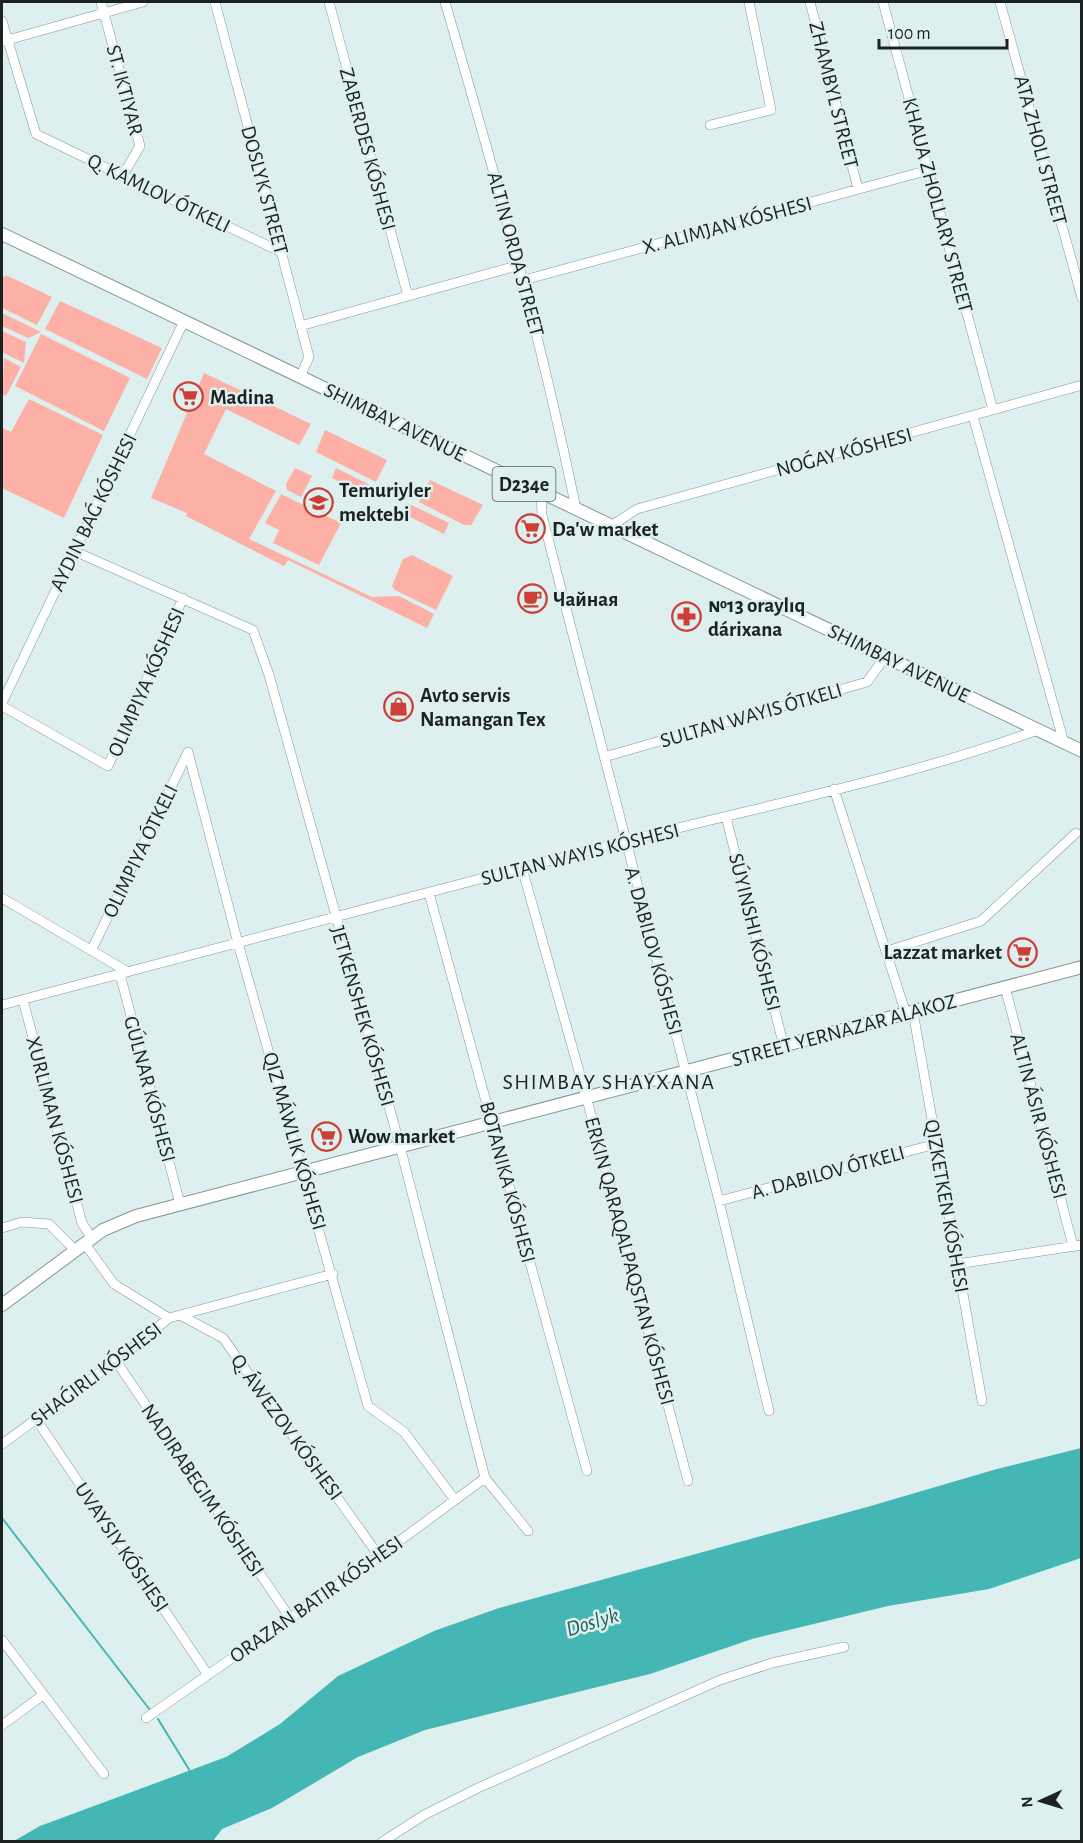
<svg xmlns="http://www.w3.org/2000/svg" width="1083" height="1843" viewBox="0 0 1083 1843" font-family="'Alegreya Sans',sans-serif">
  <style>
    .green { fill: #fdb0a6 }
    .water { fill: #44b7b4 }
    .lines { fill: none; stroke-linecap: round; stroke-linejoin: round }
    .stream { stroke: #44b7b4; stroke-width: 2 }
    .minor-casing { stroke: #849594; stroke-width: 10 }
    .major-casing { stroke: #849594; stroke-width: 14 }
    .minor { stroke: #fff; stroke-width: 9 }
    .major { stroke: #fff; stroke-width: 12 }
    .labels { text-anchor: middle; stroke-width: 5; stroke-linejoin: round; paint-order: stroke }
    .shield { fill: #ddf0ef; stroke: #55605f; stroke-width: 1.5 }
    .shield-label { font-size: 20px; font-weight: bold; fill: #1b2221 }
    .street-label { font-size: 21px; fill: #1b2221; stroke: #ddf0ef }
    .poi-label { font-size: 21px; font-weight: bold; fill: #1b2221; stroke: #ddf0ef; text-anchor: start }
    .neighbourhood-label { font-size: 22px; letter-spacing: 1.5px; fill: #1b2221; stroke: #ddf0ef }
    .water-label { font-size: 22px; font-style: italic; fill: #1f5e5c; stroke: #ddf0ef }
  </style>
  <rect width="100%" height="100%" fill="#ddf0ef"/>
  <path class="green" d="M8,276L52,297L37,325L2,308V277Z
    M60,301L162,348L147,379L45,329Z
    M2,313L41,332L28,338L2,326Z
    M2,331L26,342L24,363L2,352Z
    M41,334L130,378L104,431L15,386Z
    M4,358L21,367L6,396L2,394Z
    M204,373L311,424L299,445L226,409L204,454L276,491L249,539L372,597L399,596L434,614L427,628L288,560L284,566L186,516L187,513L151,498Z
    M29,399L103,435L64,518L2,488V428L11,432Z
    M325,430L387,460L376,482L316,452Z
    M295,468L312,476L301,497L287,490L286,484Z
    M336,468L380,490L375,499L332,478Z
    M430,480L483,505L471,525H464L419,502Z
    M281,494L341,523L319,565L273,543L279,530L265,523Z
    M407,503L449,523L444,534L402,513Z
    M412,555L453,576L436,610L395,590L392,586L403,559Z"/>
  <path class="water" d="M1081,1448V1558L989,1589L888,1606L752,1639L650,1674L425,1730L358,1757L272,1808L222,1829L213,1841H14L40,1826L226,1757L280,1724L338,1676L434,1631L499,1608L867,1507L997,1469Z"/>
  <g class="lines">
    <path class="stream" d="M2,1518L150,1710
      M158,1719L190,1771"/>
    <defs>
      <path id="minor" d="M101,2L140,146L123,175
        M215,2L309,357L300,377
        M329,2L408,296
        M445,2C494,170 541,337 576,509
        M810,2L858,189
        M883,2L993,410
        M1000,2L1082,298
        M2,21L36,134L281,252
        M4,41L143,2
        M710,125L771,110L749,2
        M524,280L929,170
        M300,326L520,265
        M973,416L1064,743
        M541,492L542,515L719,1201L769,1411
        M611,526L637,509L1082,385
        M74,551L253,630L269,675L400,1146L485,1478L528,1531
        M2,703L184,321
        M2,706L108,766L183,598
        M188,752L238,943L368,1406L404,1432L455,1500
        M604,757L867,682L885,657
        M834,789L906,1014
        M726,817L784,1047
        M522,868L586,1096L688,1481
        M429,893L587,1471
        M2,898L128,972
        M92,949L188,752
        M887,951L981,921L1076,833
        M120,974L180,1204
        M1005,987L1073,1246
        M23,1000L82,1223L92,1239
        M2,1005C208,951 415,895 622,842C761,806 903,779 1038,730
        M913,1012L982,1401
        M719,1201L936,1144
        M2,1228L22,1222L49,1224L76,1251
        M85,1244L114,1284L169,1318
        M957,1264L1082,1245
        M180,1315L223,1338L379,1556
        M116,1361L290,1618
        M36,1419L208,1675
        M2,1444L116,1361L169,1318L333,1274
        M2,1640L104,1774
        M146,1718L379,1556L485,1478
        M2,1725L43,1695
        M382,1842L424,1815L478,1788L720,1680L772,1663L844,1647"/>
      <path id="major" d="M2,234L1082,751
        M2,1305L103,1230L136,1216L1082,967"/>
    </defs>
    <use href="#minor" class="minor-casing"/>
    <use href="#major" class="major-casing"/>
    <use href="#minor" class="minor"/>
    <use href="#major" class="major"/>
  </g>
  <defs>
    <symbol id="supermarket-ring" viewBox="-11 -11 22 22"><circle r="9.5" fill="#ddf0ef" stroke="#cd3f36" stroke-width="1.5"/><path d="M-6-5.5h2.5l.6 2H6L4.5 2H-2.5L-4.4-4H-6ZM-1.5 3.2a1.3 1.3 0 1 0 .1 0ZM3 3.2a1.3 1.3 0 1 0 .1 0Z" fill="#cd3f36"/></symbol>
    <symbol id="school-ring" viewBox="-11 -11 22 22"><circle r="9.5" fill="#ddf0ef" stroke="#cd3f36" stroke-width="1.5"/><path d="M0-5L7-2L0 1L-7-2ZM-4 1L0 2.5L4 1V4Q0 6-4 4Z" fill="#cd3f36"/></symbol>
    <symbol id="cafe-ring" viewBox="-11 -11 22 22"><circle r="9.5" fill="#ddf0ef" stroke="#cd3f36" stroke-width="1.5"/><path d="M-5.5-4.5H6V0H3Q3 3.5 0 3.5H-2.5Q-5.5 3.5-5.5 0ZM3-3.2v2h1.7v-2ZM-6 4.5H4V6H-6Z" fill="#cd3f36"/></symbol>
    <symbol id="pharmacy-ring" viewBox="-11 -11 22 22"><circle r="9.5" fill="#ddf0ef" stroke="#cd3f36" stroke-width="1.5"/><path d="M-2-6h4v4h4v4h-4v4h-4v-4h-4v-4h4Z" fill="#cd3f36"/></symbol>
    <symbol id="shop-ring" viewBox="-11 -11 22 22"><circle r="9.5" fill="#ddf0ef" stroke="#cd3f36" stroke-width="1.5"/><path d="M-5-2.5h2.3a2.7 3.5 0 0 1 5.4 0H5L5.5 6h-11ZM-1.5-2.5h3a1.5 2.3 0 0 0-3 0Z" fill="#cd3f36"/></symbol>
  </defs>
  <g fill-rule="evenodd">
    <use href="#supermarket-ring" x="172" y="380" width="33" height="33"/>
    <use href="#school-ring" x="302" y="486" width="33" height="33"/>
    <use href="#supermarket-ring" x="514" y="512" width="33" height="33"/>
    <use href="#cafe-ring" x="516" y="582" width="33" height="33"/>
    <use href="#pharmacy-ring" x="670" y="600" width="33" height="33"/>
    <use href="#shop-ring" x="382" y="690" width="33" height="33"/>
    <use href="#supermarket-ring" x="1006" y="936" width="33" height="33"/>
    <use href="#supermarket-ring" x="310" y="1120" width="33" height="33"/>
  </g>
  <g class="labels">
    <rect class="shield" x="492.5" y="467" width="63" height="34" rx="4.5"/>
    <g class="shield-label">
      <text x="524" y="491">D234e</text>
    </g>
    <g class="street-label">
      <text transform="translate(125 90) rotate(75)" y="7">ST. IKTIYAR</text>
      <text transform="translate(834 95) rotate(76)" y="7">ZHAMBYL STREET</text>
      <text transform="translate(368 149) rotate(75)" y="7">ZABERDES KÓSHESI</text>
      <text transform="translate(1041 150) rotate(75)" y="7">ATA ZHOLI STREET</text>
      <text transform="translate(265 190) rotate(75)" y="7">DOSLYK STREET</text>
      <text transform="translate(159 193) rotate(26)" y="7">Q. KAMLOV ÓTKELI</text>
      <text transform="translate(938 205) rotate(75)" y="7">KHAUA ZHOLLARY STREET</text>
      <text transform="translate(727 225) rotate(-15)" y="7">X. ALIMJAN KÓSHESI</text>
      <text transform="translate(516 254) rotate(75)" y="7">ALTIN ORDA STREET</text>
      <text transform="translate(395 422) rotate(26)" y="7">SHIMBAY AVENUE</text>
      <text transform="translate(844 452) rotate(-15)" y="7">NOǴAY KÓSHESI</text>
      <text transform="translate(93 512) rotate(-64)" y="7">AYDIN BAǴ KÓSHESI</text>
      <text transform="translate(899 663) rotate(26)" y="7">SHIMBAY AVENUE</text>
      <text transform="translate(146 682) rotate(-66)" y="7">OLIMPIYA KÓSHESI</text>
      <text transform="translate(751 715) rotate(-16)" y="7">SULTAN WAYIS ÓTKELI</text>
      <text transform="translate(140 851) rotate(-64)" y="7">OLIMPIYA ÓTKELI</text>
      <text transform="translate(580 854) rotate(-14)" y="7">SULTAN WAYIS KÓSHESI</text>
      <text transform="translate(755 932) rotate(76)" y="7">SÚYINSHI KÓSHESI</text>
      <text transform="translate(654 951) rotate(75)" y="7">A. DABILOV KÓSHESI</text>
      <text transform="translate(363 1016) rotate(74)" y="7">JETKENSHEK KÓSHESI</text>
      <text transform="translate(844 1030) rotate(-15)" y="7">STREET YERNAZAR ALAKOZ</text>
      <text transform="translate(150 1089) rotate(75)" y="7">GÚLNAR KÓSHESI</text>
      <text transform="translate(1039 1116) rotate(75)" y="7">ALTIN ÁSIR KÓSHESI</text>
      <text transform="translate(55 1120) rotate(75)" y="7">XURLIMAN KÓSHESI</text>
      <text transform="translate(295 1141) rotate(74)" y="7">QIZ MÁWLIK KÓSHESI</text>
      <text transform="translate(828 1172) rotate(-15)" y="7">A. DABILOV ÓTKELI</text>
      <text transform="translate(508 1182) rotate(75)" y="7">BOTANIKA KÓSHESI</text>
      <text transform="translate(947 1206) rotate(80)" y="7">QIZKETKEN KÓSHESI</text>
      <text transform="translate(630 1261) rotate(75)" y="7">ERKIN QARAQALPAQSTAN KÓSHESI</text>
      <text transform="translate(96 1374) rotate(-37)" y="7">SHAǴIRLI KÓSHESI</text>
      <text transform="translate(287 1427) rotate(54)" y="7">Q. ÁWEZOV KÓSHESI</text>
      <text transform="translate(203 1490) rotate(56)" y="7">NADIRABEGIM KÓSHESI</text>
      <text transform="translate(122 1547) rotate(56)" y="7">UVAYSIY KÓSHESI</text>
      <text transform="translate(316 1599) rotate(-35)" y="7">ORAZAN BATIR KÓSHESI</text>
    </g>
    <g class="poi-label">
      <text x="210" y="404">Madina</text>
      <text x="339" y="497">Temuriyler<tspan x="339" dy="24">mektebi</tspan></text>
      <text x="552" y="536">Da'w market</text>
      <text x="553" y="606">Чайная</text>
      <text x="708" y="612">№13 oraylıq<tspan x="708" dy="24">dárixana</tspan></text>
      <text x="420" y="702">Avto servis<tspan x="420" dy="24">Namangan Tex</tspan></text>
      <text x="1002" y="959" text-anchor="end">Lazzat market</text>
      <text x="348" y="1143">Wow market</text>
    </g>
    <g class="neighbourhood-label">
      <text x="609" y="1089">SHIMBAY SHAYXANA</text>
    </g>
    <g class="water-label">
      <text transform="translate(592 1621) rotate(-17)" y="8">Doslyk</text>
    </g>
  </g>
  <rect width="1083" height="1843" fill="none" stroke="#1b2221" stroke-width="6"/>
  <g transform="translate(1041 1801) rotate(266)" stroke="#ddf0ef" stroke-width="4.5" paint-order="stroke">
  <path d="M0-4.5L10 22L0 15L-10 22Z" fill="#1b2221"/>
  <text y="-9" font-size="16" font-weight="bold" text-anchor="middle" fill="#1b2221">N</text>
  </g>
  <path d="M879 39v9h128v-9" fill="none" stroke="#1b2221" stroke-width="3"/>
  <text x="888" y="39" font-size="18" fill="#1b2221" stroke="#ddf0ef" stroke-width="4.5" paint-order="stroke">100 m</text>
</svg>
